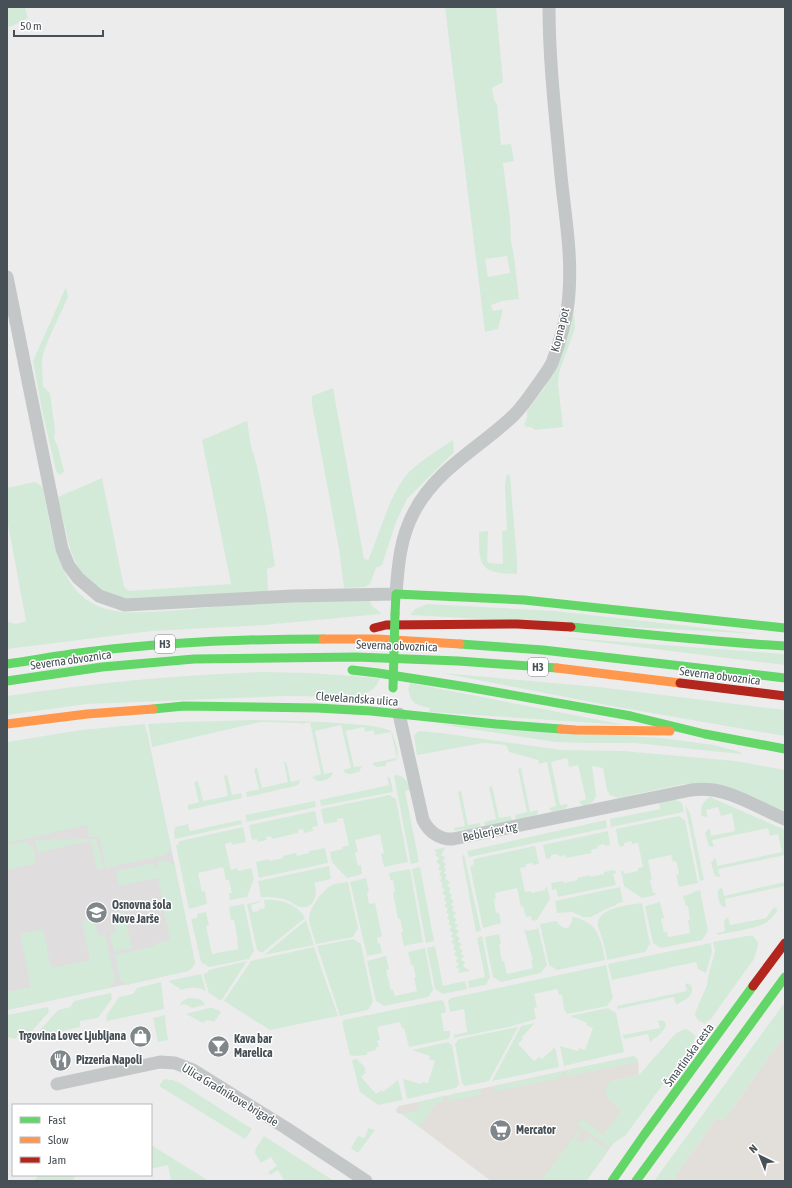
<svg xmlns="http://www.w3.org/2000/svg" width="792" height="1188" viewBox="0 0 792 1188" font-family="'Asap Condensed',sans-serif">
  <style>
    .commercial { fill: #e2ded9 }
    .education { fill: #dfddde }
    .green { fill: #d3ead9; fill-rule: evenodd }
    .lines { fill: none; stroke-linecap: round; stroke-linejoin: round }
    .street { stroke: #c4c7c7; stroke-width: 13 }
    .fast { stroke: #63d668; stroke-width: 9 }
    .slow { stroke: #ff974d; stroke-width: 9 }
    .jam { stroke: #b3261e; stroke-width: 9 }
    .fast-bridge { stroke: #63d668; stroke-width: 9 }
    .labels { text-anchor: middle; stroke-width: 3; stroke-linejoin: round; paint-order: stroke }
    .shield { fill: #fff; stroke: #7e8489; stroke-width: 1 }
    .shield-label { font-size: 11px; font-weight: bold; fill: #465056 }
    .street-label { font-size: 12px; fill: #465056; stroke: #fff }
    .poi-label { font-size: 12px; font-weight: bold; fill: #465056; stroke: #fff; text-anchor: start }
  </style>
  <rect width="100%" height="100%" fill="#edecec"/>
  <path class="commercial" d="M785,1032V1181H672L716,1118L723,1121L784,1036Z
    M634,1056L638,1060L639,1075L611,1081L607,1098L622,1110L600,1140L610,1148L586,1181H491L402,1114L397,1113L396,1110L399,1106L418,1102Z"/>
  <path class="education" d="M147,732L195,963L193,967L188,971L7,1010V755Z"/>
  <path class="green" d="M7,7H25L28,18L12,26L7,27Z
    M445,7H496L503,82L492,88L494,100L497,104L501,145L511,144L514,161L503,163L510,217L511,241L514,256L519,299L502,301L491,305L493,311L503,309L498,329L485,332ZM507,256L510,273L488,277L485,259Z
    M66,287L68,297L49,338L43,354L42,362L43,386L50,393L55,430L54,438L58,447L64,472L59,475L56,471L42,410L33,361Z
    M573,303L575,328L559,373L558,384L563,427L535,430L531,427H526L524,424L527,418V411L543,390L553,373Z
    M333,388L364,559L368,560C381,532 389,493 410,471C422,460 439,449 453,440L454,453L449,457L407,499L396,522L382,565L376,568L370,584L365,587L344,588L339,549L312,404V396Z
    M247,421L251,446L257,466L267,515L275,566L267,569L268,591L131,600L103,592L85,578L77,565L70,549L58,497L102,478L124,587L129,591L231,584L202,440Z
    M507,474L510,476L517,560V574C510,573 502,574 495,572C475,568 480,546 479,532L488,531L487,561L489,563L503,564L502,531L507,530L505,486Z
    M34,482L39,484L43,488C50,522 55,571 81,595C93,606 107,610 122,612C130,613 139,612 147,612C175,611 203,608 231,605C277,601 324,601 370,601L372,606L380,612V614L264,625L152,631L7,649V616L8,622L16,624L26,621L7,519V488Z
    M427,604L555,611L759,634L410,615L415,609Z
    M557,637L785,654V665Z
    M263,672L311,673L380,678C376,687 373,691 364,694V697H355L285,696L87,704L7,715V696C92,683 177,675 263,672Z
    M442,673L599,687L785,710V736L617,707Z
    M410,683L625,725L429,712L430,708C418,705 411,705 409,691L408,690Z
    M253,720C286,721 319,721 352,724C364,725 380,726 391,731C394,737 401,755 396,760C393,761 389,762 386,763V766L376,767L372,763L397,758L391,732L375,735L373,730L365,732L364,727L346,731L354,767L362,766L359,772C353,773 347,777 343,770L351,768L341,725L315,731L324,774L333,772C331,780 324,781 317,781L312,777L321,774L310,722L302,724L301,723L260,722L152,747L148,724L182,722Z
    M145,724L171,847L166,855L106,868L100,839L98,836L89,837L87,825L7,843V742L81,730Z
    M438,724L660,738L714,745L741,752L740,754L635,743H587L555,742Z
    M420,731L441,733L561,750L623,751L736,761L785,770V814L714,784L699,783L684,784L618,798L610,795L607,790L603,768L592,766L596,795C595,802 590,804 584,806L578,802L586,799L578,765L569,767L567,758L551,762L560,805L568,804C567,811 558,812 552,812L549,808L556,806L547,762L539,764L538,760L509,752L506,745L483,743L417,755L414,736L417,732Z
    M284,762H286L291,782L300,780L299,784L295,786L247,797L246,792L259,789L254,769L257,768L262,788L288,782Z
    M521,768L530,812L538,810L537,815L535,816L516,820L515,815L527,812L518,769Z
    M227,775L232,795L241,793L242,798L188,810V805L199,802L194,782L198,781L203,801L228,796L224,776Z
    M397,775C406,777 408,782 410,790L405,791L419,862L411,864L394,776Z
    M390,777L393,792L321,806L320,800L389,785L387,778Z
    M492,786L499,818L511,816L512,821L485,827L484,822L496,819L489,787Z
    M461,791L468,825L480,823L481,828L465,832L464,829L454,831V828L465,826L458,792Z
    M389,795L396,799L408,862L384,867L381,854L384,853L380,834L355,840L358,852L355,853L358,866L361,865L362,874L347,878L332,862L330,852L343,849L342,847L349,845L343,818L337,819V822L324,824L321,809Z
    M710,797L785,830V855L718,869L720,877L715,876L711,863L714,859L716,858L717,866L782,852L778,834L770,836L768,828L712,840L714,847L709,846L705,833L707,830L710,828L711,836L735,831L732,813L721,816L718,807L706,810L708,817L702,816C699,808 703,801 710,797Z
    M674,799L682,803L684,812L611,827L610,819L660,809L659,801Z
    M315,801L316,807L247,822L245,815Z
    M685,805L690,813L704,880L700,881Z
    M315,811L318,826L312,827L313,831L304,833L303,829L298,830V833L272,839L271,836L266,837L267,840L258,842L257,839L252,840L249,825Z
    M679,816L685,820L698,883L679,887L676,875L679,874L676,861L673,862L671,855L648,860L652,879L650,880L653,893H655L656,895L642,898L624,886L621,871H623L624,874L638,871V868L643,867L638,843L632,844L631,841L624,843V846L619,847L616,829Z
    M241,820L242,824L175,839L174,833L175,827L188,824L190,831Z
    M606,820L607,828L469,857L467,851Z
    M243,827L246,842L232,845L231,842L225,844L231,870L237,868L238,871L251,868L254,879L247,897L230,900L229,893H232L229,880H226L223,867L198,873L202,892L205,891L207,904L189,909L176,846L180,841Z
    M608,831L610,845L605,846L604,844L597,846L598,848L591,850L592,853L566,858V855L559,857L558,854L551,855V858L546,859L543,845Z
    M96,839L104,868L97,870L91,841L40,852V854H38L35,840Z
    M27,841L28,846L33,845L36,855L34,856L36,864L7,870V845Z
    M535,846L539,864L533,865V863L526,864V867L520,868L525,892L531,891L532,893L545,890V888L547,887L550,899L537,920L532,921L531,916L526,917L523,906L521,907L517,888L495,893L496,899H494L496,913L499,912L501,923L483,928L470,867L472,866L474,863L473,861L474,859Z
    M446,847L441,855L445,857L443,861L446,864L444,868L446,869L444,873L447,875L445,878L450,882L447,886L451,888L449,892L452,895L450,898L454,901L451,905L454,907L452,910L456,913L453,917L457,919L454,923L458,925L455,929L459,931L456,935L460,938L458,942L462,944L459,948L463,950L461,954L464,956L461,960L465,962L463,966L470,971L457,973L460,970L456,967L459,964L455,961L458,958L454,955L456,951L453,949L455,945L451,942L454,939L451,936L453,933L449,930L452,927L448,924L450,921L447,918L449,915L446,912L448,909L444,906L447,902L444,900L446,896L442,893L445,890L441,887L443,884L440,881L442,877L439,875L441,871L438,869L440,865L436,862L439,858L435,855L437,853L434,850Z
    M325,848L328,863L259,878L256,862L269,859L270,861L283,858V856L296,853L297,856L309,853V851Z
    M464,854L481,931L476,932L462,857Z
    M167,860L175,866L195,963L193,967L188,971L127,985L120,980L115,955L155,946V944L170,940L158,878L119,886L116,871L153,863V866H155L156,868H158V862Z
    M329,866L331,879L314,883C319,893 314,910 300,907C296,906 293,903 289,901C280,897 271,897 261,897L258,881Z
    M420,867L434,941L426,943L412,869Z
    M410,869L423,942L404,946L401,933L403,932L400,919H398L393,893L395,892L393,880H390L389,873Z
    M615,870L616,873L613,874L616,885L558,897L556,889L552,890L551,883L563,881L564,883L578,880L577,878L590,875V877L604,874V872Z
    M366,878L369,891L367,892L369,904L375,903L382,936L377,938L378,944L380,943L382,953L367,956L350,882Z
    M348,882L358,928L353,937L316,944C314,936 310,928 309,920C308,910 322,891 330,886C335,883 342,883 348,882Z
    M785,882V886L725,899L726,907C725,907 723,907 722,906C719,904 716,893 719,889C720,889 721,888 722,888L724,896Z
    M620,887L623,902L616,904V905L604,910L591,917H583L572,912L557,913L555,901Z
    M700,890L708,931L702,940L661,948L653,943L645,906L660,902L664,918L661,919L664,932H667L668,937L690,933L688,920H690L688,906H686L683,896L693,893V892Z
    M264,900C279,899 297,903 305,918L262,953L257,950L247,904L260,901V902L251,905L253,912L259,911V909L265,908Z
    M642,903L650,944L645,952L607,960C606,952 604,945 602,938C601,934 599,930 598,926C596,907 629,905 642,903Z
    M244,904L254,951L249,959L209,967L201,962L191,919L197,918V914L206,912L209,925L206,926L212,954L238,949L237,941L238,940L234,920H231L229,907Z
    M774,907L778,910C775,914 772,918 767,922C757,929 730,932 717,935V933L725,931L724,921L728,917L730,925L766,918Z
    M124,912L132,948L114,952L110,934L116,932L112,915Z
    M573,917C598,922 601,938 605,960L557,970L549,965L540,924L556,921C560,926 568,933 571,923C572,921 572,919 573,917Z
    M94,919L98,936L105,935L115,980L109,988L7,1010V992L31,987L20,934L43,929L51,968L90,960L82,921Z
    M306,920L314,945L264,955Z
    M538,927L547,965L541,973L501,982L493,977L485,939V937L499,934L501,944L499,945L502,961H504L507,974L533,968L531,961L533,960L524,929H525L526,931L537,929V928Z
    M482,936L490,977L486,985L469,988L468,981L485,977L477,938Z
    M747,936H753L758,942L757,950L754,959L710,1020L707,1021L705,1024C699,1021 696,1020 695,1013L707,985L708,977L715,951L713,942Z
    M353,939L361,944L373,1002L368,1010L340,1016L317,946Z
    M711,943L712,952L706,973L698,969L696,962L612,980L608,964Z
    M435,946L443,986L465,981L467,989L443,994L435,989L427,948Z
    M314,947L338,1016L270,1030L224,1001L251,961Z
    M425,948L433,990L428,997L384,1006L376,1001L367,961L386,956L389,969L386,970L391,990H393L395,996L417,991L414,978L416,977L413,965H411L408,952Z
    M247,961L221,1001L209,993L203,974L207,973L209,970Z
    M606,965L613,998L607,1006L567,1014L564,1009L562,995H559L557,989L534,994L537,1007L534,1008L536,1019L508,1027L454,1038V1035L467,1032L464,1009L450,1012L448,1001L451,998Z
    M201,974L206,991C198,987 190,987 182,990L168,981Z
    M161,982L164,1009L107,1021L106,1016L119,997L133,994L137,988Z
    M685,983L691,985C696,995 684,1001 676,1005L674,997L618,1009L617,1006L687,991Z
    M111,993L112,999L98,1018L80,1021V1027L41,1036L40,1030L58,1010L70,1007L74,1001Z
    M189,998L200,999L205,1004L204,1005L192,1008L185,1004L179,1005L184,1000Z
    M441,1000L444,1002L446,1012L441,1014L444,1031H450V1036L448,1039L409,1047L404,1028H402L400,1022L377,1027L380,1040L377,1041L379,1047H376V1050L368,1052L366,1055L353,1056L350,1055L342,1022L344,1020Z
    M785,1002V1032L784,1036L723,1121L716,1118L672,1181H654Z
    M48,1007L49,1012L31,1032L18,1035L16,1039L7,1037V1015Z
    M209,1008H213L221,1012L214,1022C210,1020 206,1019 203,1023L186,1014Z
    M608,1008L616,1013L624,1052L564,1066L560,1046L578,1051L579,1048L585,1050L593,1028L586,1025L587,1023L570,1016Z
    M165,1015L166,1026L168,1040L158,1042L153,1018Z
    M658,1020L664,1021L666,1024C664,1033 656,1037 650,1042L648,1034L624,1039L623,1035L660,1028Z
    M535,1023L522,1037L523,1039L518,1044L534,1061L539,1057L542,1059L555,1047L559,1067L492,1081L521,1026Z
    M518,1027L489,1081L465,1086L462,1083L455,1044L459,1039Z
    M685,1029L690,1031L696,1036L694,1040V1042L625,1136L615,1142L610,1148L577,1124L582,1119L603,1135L622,1110L607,1098L605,1090L608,1084L611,1081L639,1075L676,1033Z
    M448,1042L452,1045L459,1084L456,1088L407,1099L403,1079L421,1084L422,1082L428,1083L435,1061L429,1059L430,1056L412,1050Z
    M634,1056L637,1058L638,1062L563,1077L568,1070Z
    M354,1059H357L366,1069L364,1070L366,1072L361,1077L376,1094L382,1090L383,1092L398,1080L403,1100L378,1105L360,1092L352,1061Z
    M564,1071L558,1079L492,1092L498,1085Z
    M164,1079L173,1080L180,1083L252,1129L245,1139L159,1086Z
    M478,1089L484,1094L446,1102L452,1094Z
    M447,1095L441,1103L436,1104L419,1127L402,1114L420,1109L418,1102Z
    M368,1128L375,1130L358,1153L351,1148L358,1136L365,1138Z
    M579,1130L581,1132L576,1140L583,1144L589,1136L608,1151L586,1181H541Z
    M264,1136L334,1181H284L278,1170L270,1175L268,1172L277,1166L271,1157L261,1163L255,1153L256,1148Z
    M151,1145L209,1181H171L168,1165L151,1169Z
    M37,1175H74L75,1176L73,1181H36L35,1179L37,1178Z"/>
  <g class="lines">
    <path class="street" d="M7,277L62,549L69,566L78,578L99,596L125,605L292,596L396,594C398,566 400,538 414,512C437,468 480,448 514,415C522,407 529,397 536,387C541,380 548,371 552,363C560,343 568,314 569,293C572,254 565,215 561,176C556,120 549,64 549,7
      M399,714L423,820C429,832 440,840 453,839L691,790C698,789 706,789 713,790C735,793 764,810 785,819
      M57,1084L160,1062L175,1063L193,1070L286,1128L366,1181"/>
    <path class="fast" d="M395,614L396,594L524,600L785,628
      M571,627C642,634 714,642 785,646
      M460,644L543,650L785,678
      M7,664C36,660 65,654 95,651C170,642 247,639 323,639
      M352,670L378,673L467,687L631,716L705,734
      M7,681L102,667L194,659L356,657L458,661L557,668
      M153,709L184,706L317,708L371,711L496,724L561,729
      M705,734L785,749
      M612,1181L644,1135L753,986
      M636,1181L785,977"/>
    <path class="slow" d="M323,639H377L460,644
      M557,668L680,683
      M7,724L87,714L153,709
      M561,729L576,730L670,731"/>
    <path class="jam" d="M374,628L386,625L517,624L571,627
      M680,683L785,696
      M753,986L785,943"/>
    <path class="fast-bridge" d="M393,688L395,614"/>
  </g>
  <defs>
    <symbol id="school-disc" viewBox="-11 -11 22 22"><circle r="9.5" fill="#80878a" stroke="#fff"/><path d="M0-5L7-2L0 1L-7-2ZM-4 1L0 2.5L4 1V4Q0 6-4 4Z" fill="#fff"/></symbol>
    <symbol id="shop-disc" viewBox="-11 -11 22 22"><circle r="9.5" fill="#80878a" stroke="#fff"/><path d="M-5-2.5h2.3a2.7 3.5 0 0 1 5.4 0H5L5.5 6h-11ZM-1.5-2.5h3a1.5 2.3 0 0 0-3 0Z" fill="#fff"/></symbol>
    <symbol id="bar-disc" viewBox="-11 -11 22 22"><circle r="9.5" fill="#80878a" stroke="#fff"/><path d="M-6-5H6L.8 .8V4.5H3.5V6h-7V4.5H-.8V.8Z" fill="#fff"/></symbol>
    <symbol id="restaurant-disc" viewBox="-11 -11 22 22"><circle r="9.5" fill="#80878a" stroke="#fff"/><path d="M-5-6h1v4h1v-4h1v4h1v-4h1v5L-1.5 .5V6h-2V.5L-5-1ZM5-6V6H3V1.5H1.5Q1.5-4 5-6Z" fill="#fff"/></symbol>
    <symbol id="supermarket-disc" viewBox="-11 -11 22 22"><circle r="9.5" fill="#80878a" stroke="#fff"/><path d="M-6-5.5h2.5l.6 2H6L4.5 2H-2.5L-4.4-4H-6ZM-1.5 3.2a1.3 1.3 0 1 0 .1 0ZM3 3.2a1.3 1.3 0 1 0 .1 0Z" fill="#fff"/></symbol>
  </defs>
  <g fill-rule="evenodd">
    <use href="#school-disc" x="84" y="900" width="25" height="25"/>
    <use href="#shop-disc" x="128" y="1024" width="25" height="25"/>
    <use href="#bar-disc" x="206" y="1034" width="25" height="25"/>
    <use href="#restaurant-disc" x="48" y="1048" width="25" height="25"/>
    <use href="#supermarket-disc" x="488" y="1118" width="25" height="25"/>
  </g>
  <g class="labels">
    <g class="shield">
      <rect x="155" y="635" width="20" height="18" rx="3"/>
      <rect x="528" y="658" width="20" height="18" rx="3"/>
    </g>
    <g class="shield-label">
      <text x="165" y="648">H3</text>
      <text x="538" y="671">H3</text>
    </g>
    <g class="street-label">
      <text transform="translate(560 330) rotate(-76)" y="4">Kopna pot</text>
      <text transform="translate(397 646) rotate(2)" y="4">Severna obvoznica</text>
      <text transform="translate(71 660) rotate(-8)" y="4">Severna obvoznica</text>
      <text transform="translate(720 676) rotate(7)" y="4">Severna obvoznica</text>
      <text transform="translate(357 699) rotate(4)" y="4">Clevelandska ulica</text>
      <text transform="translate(490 832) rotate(-12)" y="4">Beblerjev trg</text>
      <text transform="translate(689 1055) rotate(-54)" y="4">Šmartinska cesta</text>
      <text transform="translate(230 1095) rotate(31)" y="4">Ulica Gradnikove brigade</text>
    </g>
    <g class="poi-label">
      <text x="112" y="909">Osnovna šola<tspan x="112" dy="14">Nove Jarše</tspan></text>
      <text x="126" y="1040" text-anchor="end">Trgovina Lovec Ljubljana</text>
      <text x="234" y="1043">Kava bar<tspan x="234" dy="14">Marelica</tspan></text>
      <text x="76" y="1064">Pizzeria Napoli</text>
      <text x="516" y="1134">Mercator</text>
    </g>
  </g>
  <rect width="792" height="1188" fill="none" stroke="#465056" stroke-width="16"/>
  <rect x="12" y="1104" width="140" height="72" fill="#ffffff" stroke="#b5b9bb"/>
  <rect x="20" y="1117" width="20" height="6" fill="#63d668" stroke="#b5b9bb"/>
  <text x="48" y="1124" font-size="12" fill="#465056">Fast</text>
  <rect x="20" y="1137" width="20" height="6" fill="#ff974d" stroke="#b5b9bb"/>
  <text x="48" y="1144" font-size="12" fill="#465056">Slow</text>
  <rect x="20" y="1157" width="20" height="6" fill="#b3261e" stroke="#b5b9bb"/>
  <text x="48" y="1164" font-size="12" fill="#465056">Jam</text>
  <g transform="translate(760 1156) rotate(317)" stroke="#ffffff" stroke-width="3" paint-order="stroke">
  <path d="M0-3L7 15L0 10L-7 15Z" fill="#465056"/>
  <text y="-6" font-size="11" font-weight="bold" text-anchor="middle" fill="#465056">N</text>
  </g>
  <path d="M14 30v6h89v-6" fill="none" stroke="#465056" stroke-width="2"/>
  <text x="20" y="30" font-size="12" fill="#465056" stroke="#ffffff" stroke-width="3" paint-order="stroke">50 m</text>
</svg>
